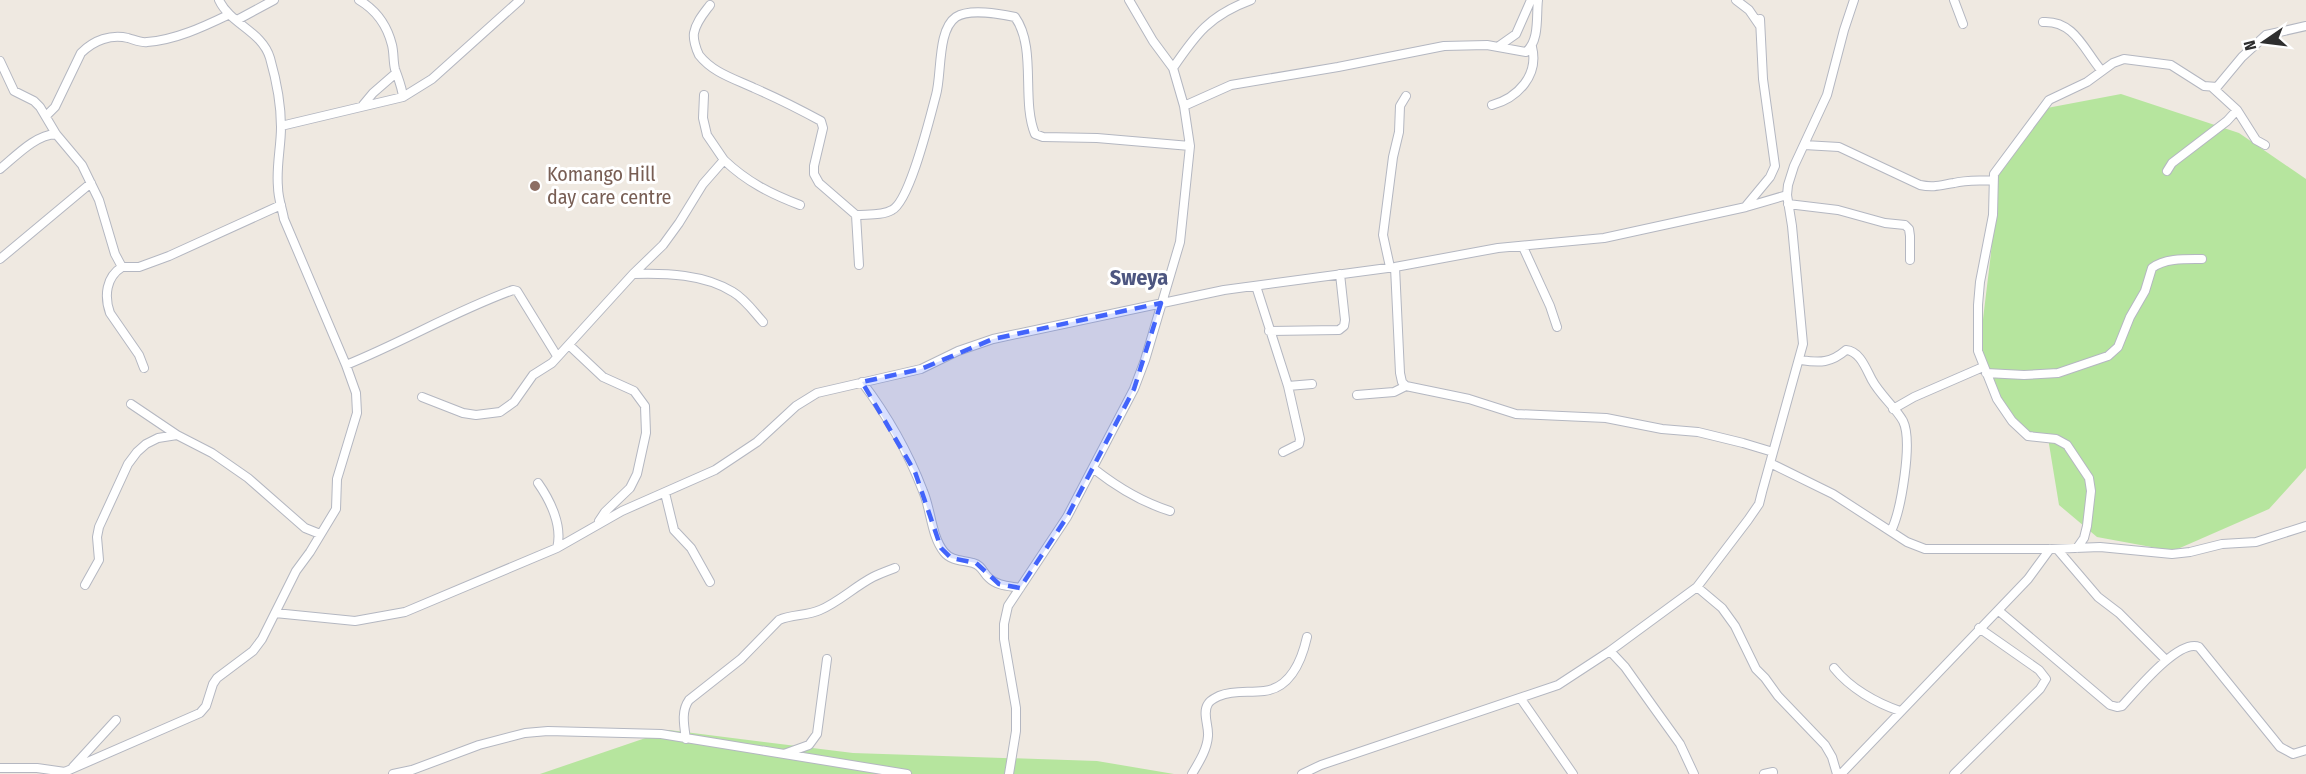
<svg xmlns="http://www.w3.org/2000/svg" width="2306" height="774" viewBox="0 0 2306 774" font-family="'Fira Sans Condensed',sans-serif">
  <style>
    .green { fill: #b6e59e }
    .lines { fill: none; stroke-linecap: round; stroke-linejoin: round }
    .minor-casing { stroke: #b4b7c1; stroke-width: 10 }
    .minor { stroke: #fff; stroke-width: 8 }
    .marked { fill: #4264fb; fill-opacity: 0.2; stroke: #4264fb; stroke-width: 4.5; stroke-dasharray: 12 8; stroke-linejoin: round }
    .education-dot { fill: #8d6e63; stroke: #fff; stroke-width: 2 }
    .labels { text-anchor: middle; stroke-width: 6; stroke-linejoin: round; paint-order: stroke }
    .education-label { font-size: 20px; fill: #785e54; stroke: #fff; text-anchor: start }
    .quarter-label { font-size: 22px; font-weight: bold; fill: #4d5680; stroke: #fff }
  </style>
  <rect width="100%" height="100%" fill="#efe9e1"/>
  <path class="green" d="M2121,94L2239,133L2306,179V468L2269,509L2173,551L2097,537L2059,505L2048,438L2023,430L2006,407L1994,384L1993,377L1984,364L1980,344L1991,253L1996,178L2047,108Z
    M669,730L853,753L1097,761L1174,774H540Z"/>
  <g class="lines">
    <defs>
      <path id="minor" d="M359,0C376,10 387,25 392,45C394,53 393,61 395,69C398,78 402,87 403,97
        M1736,0L1749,10L1760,26
        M1954,0L1963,24
        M710,5C704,13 696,22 694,33C693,39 696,49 699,55C713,73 735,79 754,88C777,98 799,109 821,121L823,128L814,166V174L819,183L856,215C867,214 882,216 892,210C910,201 930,117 936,95C942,74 937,30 956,17C970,8 1000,14 1015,17C1037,48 1021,100 1035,134L1043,137L1097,138L1190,146
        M237,20L274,0
        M2043,22C2074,20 2084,50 2101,70
        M1499,46L1516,34L1531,0
        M0,61L14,91L34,101L40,107L56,134L82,165L99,200L115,254L122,267H139L169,256L281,205
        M1173,68C1196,34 1210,15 1251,0
        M2213,88L2237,110L2256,140L2265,145
        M363,105L373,93L396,73
        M1492,105C1518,98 1539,75 1532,47
        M1184,106L1231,85L1338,67L1444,46L1487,45L1526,52C1540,40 1536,16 1538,0
        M46,116L55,107L81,53C94,40 111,34 128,38C135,40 141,43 147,42C175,40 203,27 228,15
        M281,126L403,97L432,79L520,0
        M1804,145L1839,147L1920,185C1934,188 1941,185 1954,183C1966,180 1980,181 1993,180
        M724,160C747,182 771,194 800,205
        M0,169C16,156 35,135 56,134
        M2167,171L2172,163L2227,121L2237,110
        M1788,204L1838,210L1885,223L1905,225L1909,229L1910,236V260
        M1746,206L1770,177L1775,166L1763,79L1760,19
        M856,215L859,265
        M1523,247L1550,306L1557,327
        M0,259L91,183
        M122,267C106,277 104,296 110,313L139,355L144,368
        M1390,267L1383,235L1393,157L1399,132L1400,106L1406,96
        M1395,267L1400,373L1402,382L1406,386L1469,399L1516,414L1606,418L1662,429L1698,432L1743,443L1773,452
        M633,274L663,245L679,223L703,184L724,160L707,135L703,118L704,95
        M1256,286L1288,386L1300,439L1299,444L1283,452
        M1269,331L1339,330L1344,326L1345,320L1340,274
        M569,345L603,377L634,391L645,406L646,433L637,474L630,488L605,512L599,521
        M1801,360C1820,363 1831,363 1846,350C1860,351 1866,369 1872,380C1880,395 1896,408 1903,421C1913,441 1901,511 1891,531
        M346,365C403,342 455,311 513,290L517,291L557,356
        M1986,373L2024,375L2058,373L2108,356L2118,347L2130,317L2145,291L2152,268C2165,258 2186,259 2202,259
        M862,382C887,415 908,452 923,491C931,509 931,536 944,552C951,561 963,560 973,563C982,565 983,573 989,578C997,586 1010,586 1020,588
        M1288,386L1312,384
        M1357,395L1394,392L1406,386
        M422,397L463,413L476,415L500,412L514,402L533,375L552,363L633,274C666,273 704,274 733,292C745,299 754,312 763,322
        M131,404L177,435
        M1893,409L1914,397L1983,367
        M1770,463L1833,494L1907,542L1925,549H2050L2100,547L2172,554L2190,552L2222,544L2256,542L2306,526
        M1094,469C1117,487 1141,502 1170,511
        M538,483C550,500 563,526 557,548
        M665,493L674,530L691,548L710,582
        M2077,548L2084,538L2087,526L2091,491L2089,478L2067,445L2056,439L2028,436L2012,421L1997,399L1978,351V305L1980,282L1993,215L1994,174L2049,100L2087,82L2113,63L2124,59L2171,65L2204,86L2217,87L2242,57L2266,35L2306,26
        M2057,549L2098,597L2119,613L2166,660
        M85,585L99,560L97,537L99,527L128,464L137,452L146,444L158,438L177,435L212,453L248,478L305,528L320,534
        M1697,587L1722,608L1735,626L1756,669L1765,678L1778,696L1825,745L1832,757L1837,774
        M1999,611L2110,705L2117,707L2122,706C2136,691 2179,638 2199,647L2280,747L2293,754L2306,750
        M275,613L355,621L405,612L557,548L622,511L715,470L757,442L796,406L817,393L921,369L958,351L993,339L1224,290L1395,267L1498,248L1604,238L1746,207L1787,195
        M1610,651L1625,667L1652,705L1680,744L1694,774
        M1834,668C1850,688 1876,703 1900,711
        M1521,699L1573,774
        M686,739C684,725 681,711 689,700L741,659L779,620C792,614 807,616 820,610C839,602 854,587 873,577C879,574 887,571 895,568
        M784,754L809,745L817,734L827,659
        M73,767L116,720
        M0,768H37L65,772
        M60,774L200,713L206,706L213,684L217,678L253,651L262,639L296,571L310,552L336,509L337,479L357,413L356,393L346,365L284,219C282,208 278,198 278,187C276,167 281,147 281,127C281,105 276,79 270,58C262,31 230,24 219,0
        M393,774L412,770L479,745L525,733L548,731L661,734L907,774
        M1009,774L1016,731V708L1004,639V624L1008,606L1067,517L1134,389L1145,360L1180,242L1190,146L1184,106L1173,68L1153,41L1129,0
        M1192,774C1199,762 1207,750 1208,736C1209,726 1202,713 1208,704C1210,700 1215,698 1219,696C1234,690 1248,693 1264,691C1291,688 1302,659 1307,637
        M1302,774L1321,765L1558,685L1610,651L1697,587L1748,520L1759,504L1762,492L1803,344L1792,226L1787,195L1788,185L1794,166L1827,95L1844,30L1854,0
        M1764,774L1773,772
        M1841,774L2028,579L2050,549
        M1954,774L2040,689L2046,679L2039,670L1979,628"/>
    </defs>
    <use href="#minor" class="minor-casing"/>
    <use href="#minor" class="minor"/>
  </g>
  <path class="marked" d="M1161,303L1134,389L1067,517L1020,588L999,584L976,563L951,558L941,548L915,472L862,382L921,369L993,339Z"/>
  <circle class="education-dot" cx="535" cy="186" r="6"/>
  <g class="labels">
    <g class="education-label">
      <text x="547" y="181">Komango Hill<tspan x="547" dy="23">day care centre</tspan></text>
    </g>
    <g class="quarter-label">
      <text x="1139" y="285">Sweya</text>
    </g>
  </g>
  <g transform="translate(2264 42) rotate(256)" stroke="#ffffff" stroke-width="4.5" paint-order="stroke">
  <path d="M0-4.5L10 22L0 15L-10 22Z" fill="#2e2e2e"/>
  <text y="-9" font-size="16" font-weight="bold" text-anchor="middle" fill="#2e2e2e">N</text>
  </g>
</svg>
